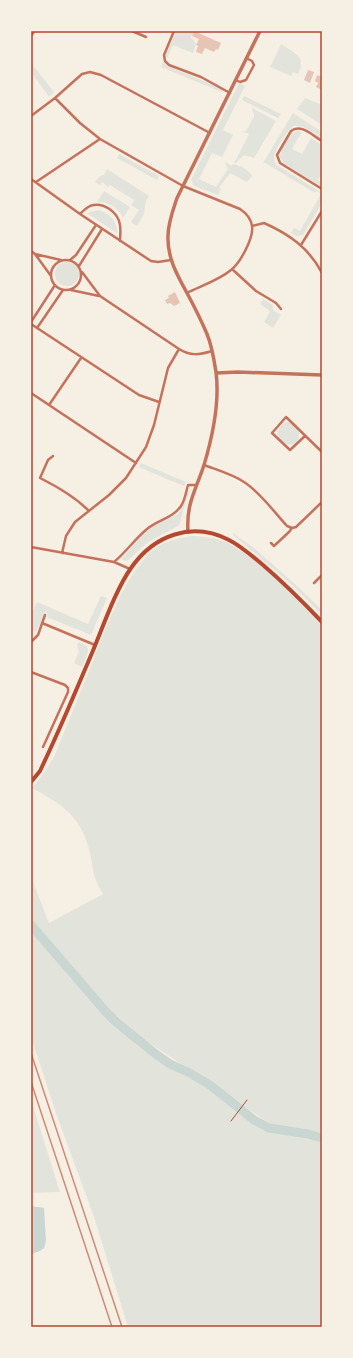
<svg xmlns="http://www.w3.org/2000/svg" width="353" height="1358" viewBox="0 0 353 1358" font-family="'IBM Plex Sans',sans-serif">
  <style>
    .green { fill: #e2e4dc }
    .water { fill: #c9d6d2 }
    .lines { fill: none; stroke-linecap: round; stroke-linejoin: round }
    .river { stroke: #c9d6d2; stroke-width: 9 }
    .building { fill: #e6c5b7 }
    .path { stroke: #b5482f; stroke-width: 1 }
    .minor { stroke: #c5725c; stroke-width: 2.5 }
    .tertiary { stroke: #c5725c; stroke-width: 3.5 }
    .primary { stroke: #b5482f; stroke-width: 4 }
    .rail { stroke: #cf8b77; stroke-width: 1.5 }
    .neatline { fill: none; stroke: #b5482f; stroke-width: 1.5 }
  </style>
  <rect width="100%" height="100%" fill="#f6efe4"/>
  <path class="green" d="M176,31H194L191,37L196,44L193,53L173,45L167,58L165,57Z
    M281,44C294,53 307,56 298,74L293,72L291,76L270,67Z
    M163,62L167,66L223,89L222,92L161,67Z
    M31,63L54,92L49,97L31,72Z
    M239,83L245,86L223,130L233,135L222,157L212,153L199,179L216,187L228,169L225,162L232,166L233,164C241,166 248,169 252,176L247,182L230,173L219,188L221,189L218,195L194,186L191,180Z
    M244,96L281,114L278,118L242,100Z
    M305,98L322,105V125L297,109Z
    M252,108L276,121L254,158L244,155L236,163H234L249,134L241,131H246L254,117V114L252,110Z
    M293,113L322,132V138C315,134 303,124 294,126C289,127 274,151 274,157C274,160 275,163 277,165L322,193V203L303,235L296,236L291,233L294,228L300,231L321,194L316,191L315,193L265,163H263Z
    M299,131L301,133L292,149L302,154L311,138L322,145V172L318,180L321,182L319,185L284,164L280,158C280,149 289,132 299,131Z
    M119,154L159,176L157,180L117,158Z
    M107,169L149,196L146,201L144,214L137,226L131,222L139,210L131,205L134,200L110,185L108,187L102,182L100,185L95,182L100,176L104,175Z
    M104,191L130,207L123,218C118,208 109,201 97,202Z
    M98,210C110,213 117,221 117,233L88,214L87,213Z
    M55 274a12 12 0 1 1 24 0a12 12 0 1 1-24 0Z
    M263,299L273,305V310L281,315L273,328L264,322L270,311L260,304Z
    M288,422C313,432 290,460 277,434C277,428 282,423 288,422Z
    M141,463L186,482L184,486L162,477L139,467Z
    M191,489L184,507L180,523L178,526L148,542L127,561L121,559L147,531L153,526L178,514L182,508L189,490Z
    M234,533L238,537L253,547L295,584L322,610V615L293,586L233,535Z
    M192,536C204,536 217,538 228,543C260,560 298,599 322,626V1133L272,1125L123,1025L60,956L31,921V877L49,923L103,894C100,889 97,884 96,880C92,870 92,859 89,849C80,815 61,804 32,788L43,774L54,757C67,725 80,693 93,661C106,628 125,574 153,550C163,541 178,538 192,536Z
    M101,596L107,598L91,635L47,617L48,614L45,612L36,632L31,629V615L37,602L88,624Z
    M79,642L87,646L88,650L87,655L82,667L74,663L79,652L77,645Z
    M31,929L77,982L125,1033L156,1057L207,1086L255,1124L271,1130L305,1136L322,1142V1327H128L94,1217L57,1116L31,1037Z
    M31,1101L33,1106L60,1192L31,1193Z"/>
  <path class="water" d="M31,1206L44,1208L46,1241L44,1248L40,1251L31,1254Z"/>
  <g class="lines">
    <path class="river" d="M31,925L106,1012L116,1022L157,1055L170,1064L188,1072L210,1085L254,1120L269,1128L308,1134L322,1138"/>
  </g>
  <path class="building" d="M194,31L221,43L218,50L216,49L214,52L205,48L202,54L196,52L198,46L196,45L199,39L192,36Z
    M308,70L314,72L310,83L304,80Z
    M317,75L322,77V90L316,87L318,83L315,81Z
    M175,292L180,303L174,306L170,303L167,304L165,300L169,298L168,296Z"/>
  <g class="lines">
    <path class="path" d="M231,1121L247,1100"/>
    <path class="minor" d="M132,31L146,37
      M174,31L164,55L165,61L169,65L201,77L230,93
      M236,80L240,82L246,80L254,65L252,61L246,58
      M55,98L80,123L100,139L183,186L240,209C246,213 251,218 252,226C254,238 240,263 231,270C219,280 201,286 187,293
      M31,116L55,98L82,74L90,72L101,75L210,133
      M322,141C313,136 301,123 291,131L277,155L280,163L322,189
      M31,179L80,214L151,261L158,262L171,260
      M36,182L100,139
      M80,214C83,211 86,208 90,206C103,201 118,212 120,225C121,230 120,236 120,241
      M252,226L264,223C289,234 309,248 322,273
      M301,245L322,211
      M31,251L35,254L61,260
      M35,254L51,276
      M51 275a15 15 0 1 1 30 0a15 15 0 1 1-30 0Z
      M70,260L76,255L96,225
      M79,266L102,229
      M232,269L256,291L276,303L281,309
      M82,272L100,296L179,349C190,356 199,355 212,351
      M71,290L99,296
      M31,322L55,285
      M31,324L139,395L159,402
      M37,328L63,290
      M31,393L136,463
      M49,405L81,358
      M305,436L290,450L272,433L286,417L322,452
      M53,456L48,460L40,478C58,487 74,496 88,510
      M204,465C217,470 232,474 244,482C260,492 274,512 287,526L292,528L296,527L322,502
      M271,543L274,546L289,532L292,528
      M31,547L114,562L130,569
      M62,553L66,536L75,522L109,495L126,478L146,447L154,425L168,368L179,349
      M114,562C126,552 135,539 147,529C158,520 173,518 181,506C185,500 186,492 188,485H196
      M314,583L322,575
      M42,623L95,645
      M31,642L38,635L45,615
      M31,672L65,685L68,688V692L43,747"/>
    <path class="tertiary" d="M31,35L34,31
      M216,373L238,372L322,375
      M188,532C186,503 196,490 204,465C213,435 220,403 216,372C214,359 212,346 207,334C201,320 194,306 187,293C177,275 167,257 168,236C168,223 173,210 177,198L260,31"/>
    <path class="primary" d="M31,782L40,771L47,756C63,722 77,688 92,653C103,627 115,591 131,568C154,535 192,521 229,540C241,546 252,556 263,565C284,583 303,602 322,622"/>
    <path class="rail" d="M31,1053L122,1327
      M31,1082L112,1327"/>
  </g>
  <rect width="353" height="1358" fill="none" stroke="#f6efe4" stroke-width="64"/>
  <rect x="32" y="32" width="289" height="1294" class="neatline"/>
</svg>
